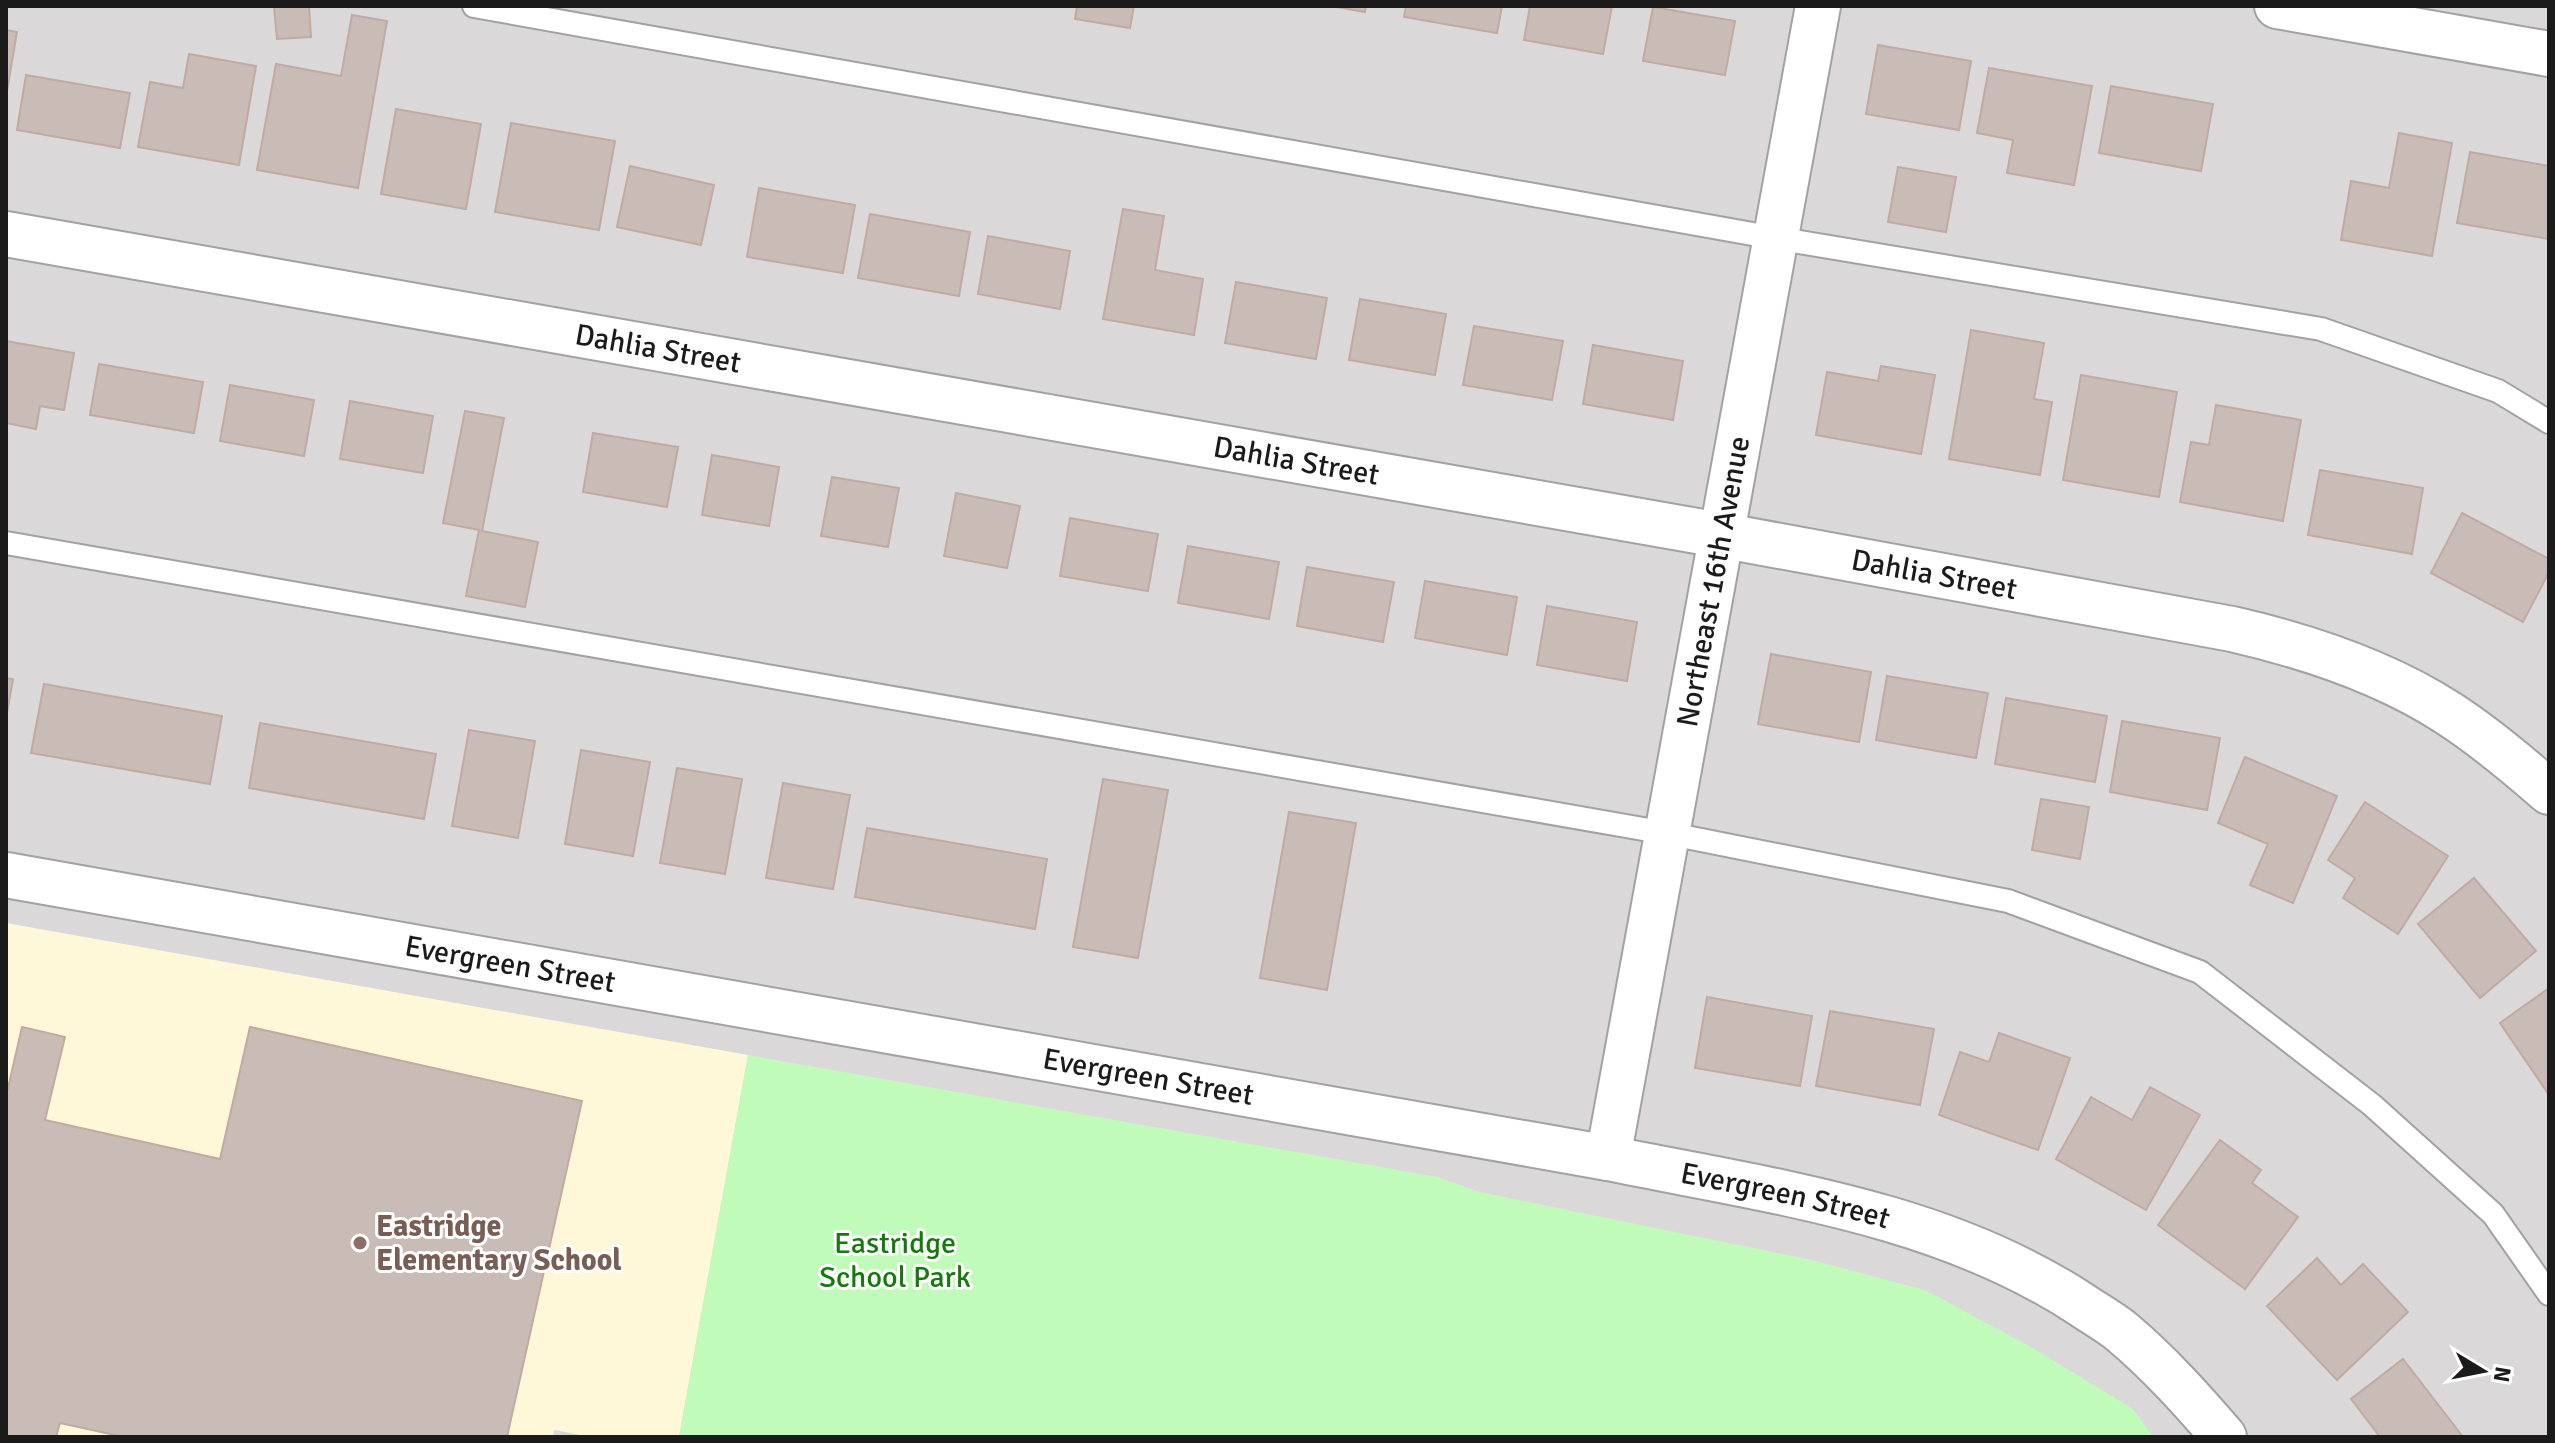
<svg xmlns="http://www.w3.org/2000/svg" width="2555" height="1443" viewBox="0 0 2555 1443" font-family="Signika,sans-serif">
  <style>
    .residential { fill: #dad8d8 }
    .education { fill: #fff8d8 }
    .park { fill: #c0fbb9 }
    .building { fill: #c9bcb6; stroke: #c0aaa2; stroke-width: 2 }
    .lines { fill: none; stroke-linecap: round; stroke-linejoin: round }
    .service-casing { stroke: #a2a2a2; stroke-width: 26 }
    .minor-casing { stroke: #a2a2a2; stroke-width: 48 }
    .tertiary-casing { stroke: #a2a2a2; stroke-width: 48 }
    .service { stroke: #fff; stroke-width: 22 }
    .minor { stroke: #fff; stroke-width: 44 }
    .tertiary { stroke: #fff; stroke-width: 44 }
    .education-dot { fill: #8d6e63; stroke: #fff; stroke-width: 3 }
    .labels { text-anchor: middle; stroke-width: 6; stroke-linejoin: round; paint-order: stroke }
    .street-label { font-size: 30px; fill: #1b1b1b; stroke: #fff }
    .education-label { font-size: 30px; font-weight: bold; fill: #785e54; stroke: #fff; text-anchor: start }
    .park-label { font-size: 30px; fill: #117c07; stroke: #fff }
  </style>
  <rect width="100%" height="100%" fill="#eee7e0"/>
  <path class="residential" d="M6,6H2549V1437H6Z"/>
  <path class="education" d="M6,923L748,1055L679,1437H592L554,1430L553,1437H6Z"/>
  <path class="park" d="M748,1055L1438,1177L1480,1192L1812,1260L1925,1290L2029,1346L2133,1409L2153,1437H679Z"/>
  <path class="building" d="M274,6H309L311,37L277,39Z
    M1077,6H1134L1130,28L1075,19Z
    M1331,6H1366L1365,12Z
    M1406,6H1502L1497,33L1404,17Z
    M1530,6H1612L1603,54L1524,40Z
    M1653,7L1735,21L1725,75L1643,61Z
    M352,15L387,21L358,188L257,170L276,64L341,76Z
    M6,30L17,32L6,97Z
    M1878,45L1971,61L1959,130L1866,114Z
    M189,54L256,66L239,165L138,147L150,82L183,88Z
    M1989,68L2092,86L2074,185L2007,173L2013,140L1977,133Z
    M26,75L130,93L120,148L17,130Z
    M2111,86L2213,104L2201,171L2099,153Z
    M396,109L481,124L466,209L381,194Z
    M511,123L615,141L599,230L495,212Z
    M2399,133L2452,143L2432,256L2341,240L2351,181L2389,188Z
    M2470,152L2549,166V239L2457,223Z
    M630,166L714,185L701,245L617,227Z
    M1898,167L1956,177L1946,232L1888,222Z
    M759,188L855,205L843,273L747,257Z
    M1123,209L1164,216L1155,270L1203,279L1194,335L1103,319Z
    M870,214L970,232L959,296L858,278Z
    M988,236L1070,251L1060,309L978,294Z
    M1236,282L1327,298L1316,359L1225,343Z
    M1360,299L1446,314L1435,375L1349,360Z
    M1474,326L1563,341L1552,400L1463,385Z
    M1971,330L2044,343L2034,399L2052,402L2040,475L1949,459Z
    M6,341L74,353L64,410L40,406L36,429L6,423Z
    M1593,345L1683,361L1673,420L1583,404Z
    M99,364L203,382L194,433L90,415Z
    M1881,366L1935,375L1921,454L1816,435L1827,372L1878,381Z
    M2081,375L2177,392L2159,497L2063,480Z
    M230,385L314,400L304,456L220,441Z
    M350,401L433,416L423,473L340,459Z
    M2216,405L2301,420L2283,521L2180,502L2191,442L2209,445Z
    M465,411L504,418L482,531L538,542L525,607L466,596L479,530L443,523Z
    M593,433L678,447L667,507L583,492Z
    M712,455L779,467L769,526L702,515Z
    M2320,470L2423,488L2412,554L2308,535Z
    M832,477L899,488L888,547L821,536Z
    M956,493L1020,506L1007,568L944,556Z
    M2462,513L2549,559V572L2523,622L2431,573Z
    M1070,518L1158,534L1148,591L1060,576Z
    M1188,546L1279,562L1269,619L1178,603Z
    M1307,567L1394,582L1383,642L1297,626Z
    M1425,581L1517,597L1507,655L1415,638Z
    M1547,606L1637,622L1627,681L1537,665Z
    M1771,654L1871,672L1859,742L1758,724Z
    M1887,676L1988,693L1976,758L1876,740Z
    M6,678L13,679L6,718Z
    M44,684L222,716L210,784L31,753Z
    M2006,698L2107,716L2095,782L1995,764Z
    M2122,721L2220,738L2207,810L2110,792Z
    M260,723L436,754L424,819L249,788Z
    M469,730L535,741L518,838L452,826Z
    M581,750L650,762L633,856L565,844Z
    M2245,757L2337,796L2293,903L2250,885L2268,844L2218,823Z
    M677,768L742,779L725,874L660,863Z
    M1103,779L1168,790L1138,958L1073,947Z
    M783,783L850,795L833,889L766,878Z
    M2041,799L2089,807L2080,859L2032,850Z
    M2365,802L2448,856L2398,934L2343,898L2355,878L2328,860Z
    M1289,812L1356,823L1327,990L1260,978Z
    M867,828L1047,859L1035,929L855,897Z
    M2474,878L2536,951L2480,998L2418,924Z
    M2549,988V1095L2500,1023Z
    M1707,997L1812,1016L1800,1086L1695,1068Z
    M1830,1011L1934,1029L1920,1105L1816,1086Z
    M22,1027L65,1037L45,1120L220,1159L250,1027L582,1101L507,1437H124L60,1423L56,1437H6V1088H8Z
    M1999,1033L2070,1058L2038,1150L1939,1115L1960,1052L1989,1062Z
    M2150,1087L2200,1115L2146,1210L2056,1159L2091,1097L2132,1120Z
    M2220,1140L2261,1170L2252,1183L2298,1217L2245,1289L2158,1225Z
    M2317,1258L2341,1285L2363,1264L2408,1312L2337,1380L2267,1306Z
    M2403,1359L2463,1437H2380L2351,1399Z"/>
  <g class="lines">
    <defs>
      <path id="service" d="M474,6L1775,238L2321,329L2498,391L2549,422
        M6,543L1666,833L2008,901L2200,972L2372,1105L2493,1214L2549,1294"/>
      <g id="minor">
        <path d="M2277,6L2549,54"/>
        <path id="s1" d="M6,234L1720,535L2232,629C2306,646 2383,671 2448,713C2484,736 2517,764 2549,792"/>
        <path id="s2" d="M1608,1158L1818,6"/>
      </g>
      <g id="tertiary">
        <path id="s3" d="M6,875L1608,1158C1769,1191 1941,1212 2082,1305C2095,1314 2110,1322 2122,1332C2160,1364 2192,1400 2224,1437"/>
      </g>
    </defs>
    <use href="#service" class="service-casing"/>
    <use href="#minor" class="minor-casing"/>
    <use href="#tertiary" class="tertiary-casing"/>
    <use href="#service" class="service"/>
    <use href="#minor" class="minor"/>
    <use href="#tertiary" class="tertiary"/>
  </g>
  <circle class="education-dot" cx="360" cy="1243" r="8"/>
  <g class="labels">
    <g class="street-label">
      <text dy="10" stroke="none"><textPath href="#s1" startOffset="662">Dahlia Street</textPath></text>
      <text dy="10" stroke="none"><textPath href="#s1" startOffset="1310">Dahlia Street</textPath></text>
      <text dy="10" stroke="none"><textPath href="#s1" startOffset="1958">Dahlia Street</textPath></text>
      <text dy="10" stroke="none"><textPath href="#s2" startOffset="586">Northeast 16th Avenue</textPath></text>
      <text dy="10" stroke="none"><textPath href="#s3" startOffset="512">Evergreen Street</textPath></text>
      <text dy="10" stroke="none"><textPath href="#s3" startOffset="1160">Evergreen Street</textPath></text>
      <text dy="10" stroke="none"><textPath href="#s3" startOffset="1808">Evergreen Street</textPath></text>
    </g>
    <g class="education-label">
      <text x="376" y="1236">Eastridge<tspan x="376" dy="34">Elementary School</tspan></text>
    </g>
    <g class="park-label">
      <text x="895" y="1253">Eastridge<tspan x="895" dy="34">School Park</tspan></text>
    </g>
  </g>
  <rect width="2555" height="1443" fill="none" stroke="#1b1b1b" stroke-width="16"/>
  <g transform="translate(2483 1371) rotate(100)" stroke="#ffffff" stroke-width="6" paint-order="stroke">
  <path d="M0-6L14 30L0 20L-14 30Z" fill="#1b1b1b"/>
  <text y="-12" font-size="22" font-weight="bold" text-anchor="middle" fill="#1b1b1b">N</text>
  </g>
</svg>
